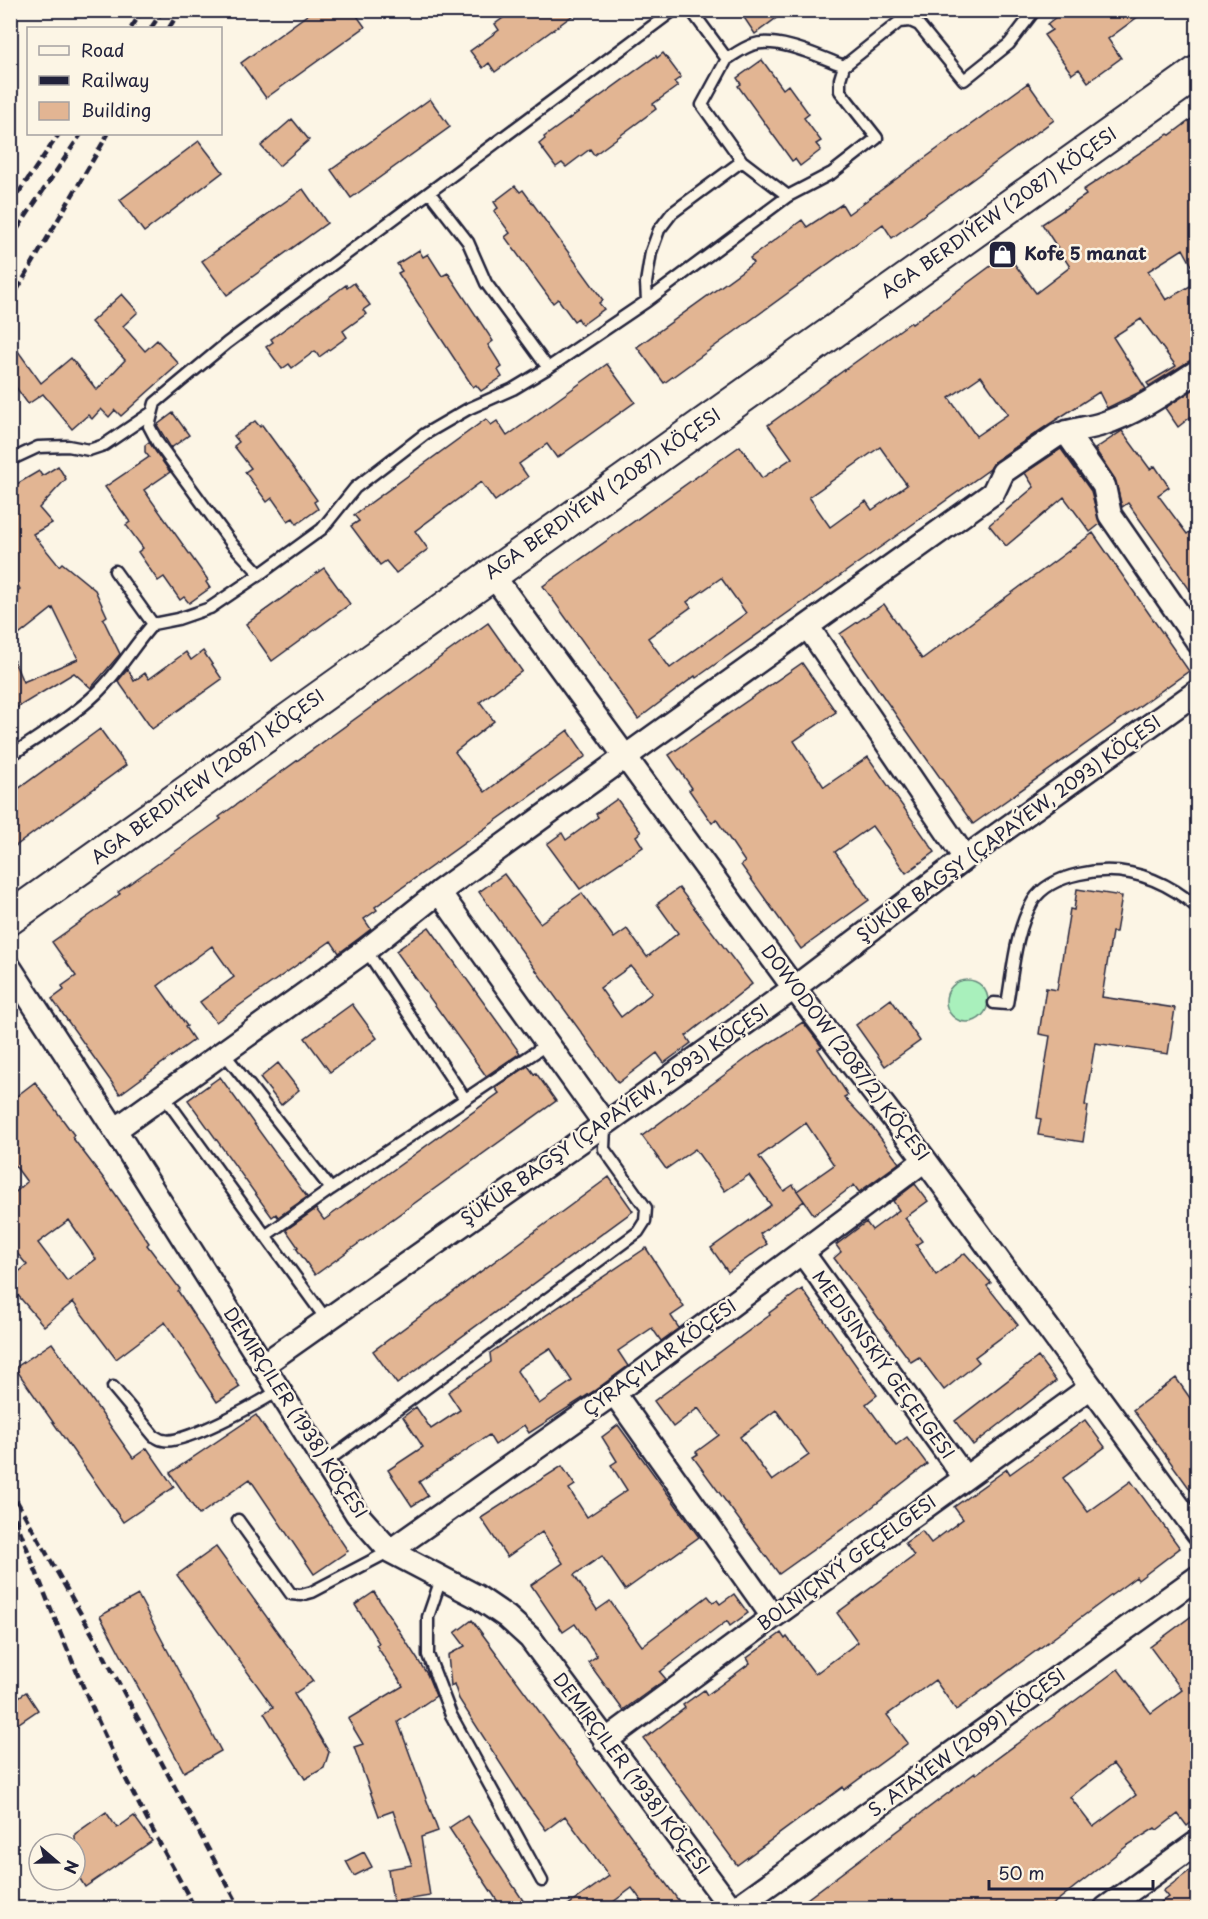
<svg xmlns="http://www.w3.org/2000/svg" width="1208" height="1919" viewBox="0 0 1208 1919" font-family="'Playpen Sans',sans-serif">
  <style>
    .green { fill: #a9f0bc; stroke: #66897c; stroke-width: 1.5 }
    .building { fill: #e2b593; stroke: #22223b; stroke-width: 1.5; fill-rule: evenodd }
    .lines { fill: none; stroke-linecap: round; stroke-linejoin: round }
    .lane-casing { stroke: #22223b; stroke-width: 15 }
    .street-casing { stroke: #22223b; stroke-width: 27 }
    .secondary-casing { stroke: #22223b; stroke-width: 36 }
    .lane { stroke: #fcf5e5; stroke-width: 10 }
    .street { stroke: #fcf5e5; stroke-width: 22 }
    .secondary { stroke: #fcf5e5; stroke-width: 32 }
    .rail { stroke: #22223b; stroke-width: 4.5; stroke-dasharray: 9 4.5; stroke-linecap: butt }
    .labels { text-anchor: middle; stroke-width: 5; stroke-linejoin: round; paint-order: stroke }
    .street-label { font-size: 18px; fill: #22223b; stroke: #fcf5e5 }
    .poi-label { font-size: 18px; font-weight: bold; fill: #22223b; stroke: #fcf5e5; text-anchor: start }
  </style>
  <rect width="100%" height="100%" fill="#fcf5e5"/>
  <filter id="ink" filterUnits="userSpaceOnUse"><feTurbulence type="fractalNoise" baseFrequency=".0167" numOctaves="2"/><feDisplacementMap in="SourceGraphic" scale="12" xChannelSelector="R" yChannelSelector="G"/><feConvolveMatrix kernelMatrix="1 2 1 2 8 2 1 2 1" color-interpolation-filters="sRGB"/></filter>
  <g filter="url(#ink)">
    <path class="green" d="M946 1001a21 21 0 1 1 42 0a21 21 0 1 1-42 0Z"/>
    <path class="building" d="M314,10H353L365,27L266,98L241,63Z
      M514,10H580L495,72L489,63L483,68L470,51L499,30L495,24Z
      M739,10H787L755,34Z
      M1065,10H1147L1108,39L1121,58L1088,82L1079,69L1072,74L1044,35L1052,30L1047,24Z
      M663,53L681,77L674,82L678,86L653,104L656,109L594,155L590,149L566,167L562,163L556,167L539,144L545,139L544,137L656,56L657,58Z
      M762,60L783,89L788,85L809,114L804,118L821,141L816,144L821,150L800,166L795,159L792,161L738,86L741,84L737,78Z
      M1028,83L1054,120L892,238L883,224L664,383L637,347L753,263L750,258L802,220L807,227L842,204L848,214Z
      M430,99L450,127L351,198L331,170Z
      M1197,115V275L1183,249L1148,271L1166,300L1197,282V358L1191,360L1149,386L1147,383L1176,366L1141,319L1113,337L1146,389L1107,408L1099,392L1048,425L995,461L990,469L920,519L696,678L695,676L638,719L543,586L740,446L762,478L792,458L768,425L911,322L912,324L1007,254L1036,293L1070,267L1042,224L1086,195L1083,190L1168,134L1170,135ZM981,376L1008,414L976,436L949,398ZM880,447L907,485L872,510L866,501L830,527L809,497ZM721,578L746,613L670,668L648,638L691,607L687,602Z
      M292,119L309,140L279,166L261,146Z
      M199,141L223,172L144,232L120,200Z
      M515,186L520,192L523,190L603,300L599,303L604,309L582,325L578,318L574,321L558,299L553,303L505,237L510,233L494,211L498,208L494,202Z
      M303,189L327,223L227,295L202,261Z
      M419,250L423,257L428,254L442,276L448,273L493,341L488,345L502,367L498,370L502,377L481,391L476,385L473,387L398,273L402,271L397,264Z
      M354,283L370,305L363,310L366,314L343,331L347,337L319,357L315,351L292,368L289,364L282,369L266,347L273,342L271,339L346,285L347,288Z
      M122,294L138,312L123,326L145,351L157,340L179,364L121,416L115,410L109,417L101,409L92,419L88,415L72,429L43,394L28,404L10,379V340L41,383L71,358L97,390L125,360L91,322Z
      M607,364L635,402L557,458L547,444L519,464L528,477L495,501L481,482L415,531L428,549L396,573L386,561L380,565L351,526L359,521L354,515L486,419L491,425L497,421L507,436Z
      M1197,387V412L1178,427L1165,408Z
      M173,413L189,435L171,448L157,425Z
      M255,421L260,427L262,425L317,500L314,502L318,509L297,524L293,518L288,521L272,498L267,502L245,472L251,468L234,446L239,442L234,436Z
      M1122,431L1150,469L1155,466L1169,487L1158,495L1187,534L1191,531L1197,540V600L1128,503L1122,507L1115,479L1095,449Z
      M149,442L170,472L144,490L208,580L206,582L210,588L189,603L184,597L180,600L164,577L158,581L138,552L143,548L126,525L130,522L105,487L149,457L145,452V445Z
      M1061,449L1091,491L1100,524L1090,532L1064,497L1006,546L989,525L1034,487L1025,473Z
      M58,466L66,479L39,508L52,523L33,534L59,566L62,563L95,590L107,616L103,619L120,654L91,688L74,673L10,712V652L23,682L78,659L53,608L10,642V596L20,589L10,573V488L39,471L42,476Z
      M1093,533L1189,671L973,824L907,731L840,634L884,604L922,659Z
      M324,568L350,604L272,661L246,624Z
      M488,623L522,671L480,702L494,721L455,752L485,792L568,730L586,756L375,907L377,910L364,919L371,929L358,939L339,953L331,941L216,1022L200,1002L234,977L212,946L171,976L158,986L187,1026L185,1027L194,1040L120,1094L52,999L64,990L62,986L76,976L52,942L120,894L118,892L221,819L219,817Z
      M203,651L222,679L152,729L118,681L128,669L134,681L145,673L149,679L186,652L191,660Z
      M802,663L836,712L794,741L824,787L868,757L935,852L906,873L872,826L835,852L869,900L801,949L741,865L745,862L716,819L712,823L689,790L692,788L669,755Z
      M100,729L126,765L10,850V795Z
      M617,799L641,832L636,836L643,847L580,889L547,844L562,833L566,840L598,817L596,814Z
      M504,874L540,923L582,893L614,938L627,929L647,957L678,933L657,904L679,888L752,984L686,1036L691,1043L664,1063L657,1053L618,1083L479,892ZM631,966L652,993L621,1017L600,988Z
      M1077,889L1122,896L1116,932H1112L1102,997L1175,1008L1168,1054L1095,1043L1085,1105L1088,1106L1083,1142L1038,1135L1041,1119L1037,1118L1050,1036L1039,1034L1046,988L1057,990L1070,909L1074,910Z
      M429,927L520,1053L486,1076L396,951Z
      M891,999L920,1041L885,1066L856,1025Z
      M352,1004L377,1038L330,1072L305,1038Z
      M803,1022L822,1047L818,1049L848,1095L844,1097L874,1129L899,1163L859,1192L854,1185L814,1215L797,1191L834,1165L806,1123L759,1157L784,1191L793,1185L804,1201L760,1234L767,1244L728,1272L711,1248L771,1205L749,1175L725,1191L695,1149L666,1169L642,1136L754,1053Z
      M278,1063L299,1090L281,1105L260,1078Z
      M528,1066L534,1074L536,1073L556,1101L315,1275L296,1248L298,1247L286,1230L316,1209L324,1220L499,1093L495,1088Z
      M220,1077L307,1197L278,1217L276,1214L272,1217L188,1100Z
      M35,1082L74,1135L72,1137L114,1192L149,1243L147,1245L180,1289L178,1291L240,1387L217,1402L165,1322L116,1359L73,1302L44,1326L10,1286V1279L27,1265L10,1245V1197L27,1182L10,1159V1101ZM69,1220L96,1259L67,1281L38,1243Z
      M609,1177L633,1211L397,1384L373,1351Z
      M915,1184L928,1201L905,1218L922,1241L916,1245L936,1275L965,1253L991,1283L987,1286L1018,1325L975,1357L979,1362L944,1390L919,1357L911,1362L834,1258L841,1252L836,1245L866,1222L872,1230L899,1210L893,1201Z
      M646,1248L684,1307L671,1316L679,1328L661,1341L652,1328L618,1351L628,1366L594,1391L529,1433L524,1425L495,1445L489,1435L419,1482L428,1496L412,1506L388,1470L423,1447L403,1417L416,1407L431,1429L460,1410L448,1392L491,1362L490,1353ZM550,1348L572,1381L539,1404L517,1371L519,1368Z
      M802,1289L877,1395L866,1404L896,1445L907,1437L927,1464L862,1515L779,1574L693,1457L698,1454L696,1452L719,1435L698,1408L673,1427L654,1401L770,1315L769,1313ZM776,1410L809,1455L772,1481L740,1437Z
      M52,1343L133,1458L147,1448L174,1487L123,1522L15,1368Z
      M1038,1357L1056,1381L973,1445L955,1421Z
      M1176,1378L1197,1408V1499L1133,1410Z
      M256,1415L348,1551L314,1574L250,1479L199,1515L170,1473Z
      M1085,1420L1105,1447L1063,1478L1088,1512L1131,1481L1180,1548L1138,1580L1136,1577L956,1710L935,1680L887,1715L908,1743L844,1790L843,1787L737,1865L644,1739L685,1708L683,1705L704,1690L707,1695L750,1663L747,1658L781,1633L785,1639L787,1637L815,1674L858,1642L837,1613L914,1556L905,1543L922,1531L931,1543L963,1519L954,1507L1007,1469L1010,1474Z
      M618,1425L699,1537L625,1590L602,1556L574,1575L597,1610L610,1601L642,1646L708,1596L713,1602L717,1600L720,1604L734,1594L748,1613L730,1626L727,1621L660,1672L666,1679L623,1710L588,1662L597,1656L575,1624L563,1632L531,1585L563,1563L542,1532L507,1557L481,1518L562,1466L575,1485L569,1489L587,1517L627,1490L611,1465L617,1461L602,1437Z
      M216,1547L313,1681L294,1694L329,1752L324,1768L305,1779L264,1713L273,1707L177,1575Z
      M374,1592L427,1674L436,1696L398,1722L438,1831L421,1837L430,1896L393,1902L388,1869L412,1865L393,1811L379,1816L354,1747L363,1744L348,1719L403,1686L376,1645L379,1643L355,1605Z
      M138,1595L221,1751L184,1772L100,1616Z
      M1197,1612V1818L1187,1826L1178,1814L1157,1830L1155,1828L1128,1845L1048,1908H795L975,1773L976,1774L1118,1669L1151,1713L1182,1690L1150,1647ZM1113,1764L1136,1795L1093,1827L1070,1797Z
      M472,1620L497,1654L684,1908H647L632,1888L605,1908H564L609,1876L565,1816L546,1830L522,1797L459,1699L454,1684L451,1686L448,1655L465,1646L455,1633Z
      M26,1692L38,1710L10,1729V1703Z
      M106,1812L117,1828L134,1816L152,1841L85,1887L75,1871V1834Z
      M467,1816L528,1908H502L449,1828Z
      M364,1852L372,1867L354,1876L346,1861Z
      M1197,1865V1908H1153L1168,1897L1163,1891Z"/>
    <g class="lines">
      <defs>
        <path id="lane" d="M691,10L727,59L702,105L742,161L788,196
          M727,59C735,54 743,48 752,45C777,36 820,57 844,66
          M430,193L468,242L486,283L548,368
          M647,301L646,283L651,252L659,230L672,213L742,161
          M10,460L38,447L68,446L89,450L104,445L151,413
          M260,574L322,529L355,488L425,434L468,409L513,389L548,368L647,301L788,196L832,173L877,138L840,91V79L844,66L899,22L910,21L919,25L964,80L1009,44L1035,10
          M153,624L178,619L210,608L260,574L232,544L158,443L149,426L155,403L227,343L674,10
          M10,756C39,736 72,717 97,693C119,672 133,646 153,624L115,571
          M366,950L465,1099
          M994,1003L1007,1004C1013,971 1015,931 1033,901C1043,885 1061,878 1079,874C1124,864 1163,878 1198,908
          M223,1052L331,1189
          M163,1095L326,1319
          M265,1236L331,1189L549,1043
          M113,1387L154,1436C157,1437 160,1440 163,1440C182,1446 261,1402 279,1390
          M326,1462L638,1232L645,1221L646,1208L604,1149L605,1126
          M238,1520L291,1594L301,1595L312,1592L390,1551
          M441,1579L428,1617V1655L451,1715L542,1881"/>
        <path id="street" d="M1066,432L1104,486L1110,515L1198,642
          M492,574L794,988L925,1160L1198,1533
          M808,627L965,858
          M439,892L605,1124
          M10,968L115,1130L357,1514L390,1551L476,1596L507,1617L530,1638L731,1908
          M115,1130L366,950L439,892L625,757L993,493L1003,472L1056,436C1071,429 1087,429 1102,424C1137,413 1167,391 1198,371
          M802,1252L965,1478
          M263,1365L605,1124L794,988L965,858L1198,691
          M614,1393L773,1617
          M390,1551L614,1393L925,1160
          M605,1741L773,1617L1091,1387
          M736,1908L1198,1577
          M1106,1908L1198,1842"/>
        <path id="secondary" d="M10,918L1198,72"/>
      </defs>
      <use href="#lane" class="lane-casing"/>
      <use href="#street" class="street-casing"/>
      <use href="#secondary" class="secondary-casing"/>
      <use href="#lane" class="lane"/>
      <use href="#street" class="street"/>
      <use href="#secondary" class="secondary"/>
      <path class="rail" d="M131,28L143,10
        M151,28L163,10
        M169,28L180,10
        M10,205L59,134
        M10,240L81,134
        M10,302L108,134
        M10,1489L94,1637L240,1908
        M10,1505C40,1582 70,1659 104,1734C132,1794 164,1851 195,1908"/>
    </g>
  </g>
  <defs>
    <symbol id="shop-square" viewBox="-11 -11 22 22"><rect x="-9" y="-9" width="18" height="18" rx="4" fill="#22223b" stroke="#fcf5e5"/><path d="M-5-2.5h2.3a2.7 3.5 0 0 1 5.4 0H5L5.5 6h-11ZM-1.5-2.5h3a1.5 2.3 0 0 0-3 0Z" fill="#fff"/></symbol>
  </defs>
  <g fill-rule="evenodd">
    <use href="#shop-square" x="986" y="238" width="33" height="33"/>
  </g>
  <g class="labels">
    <g class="street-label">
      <text transform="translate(999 213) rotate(-35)" y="6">AGA BERDIÝEW (2087) KÖÇESI</text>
      <text transform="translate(603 494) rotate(-35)" y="6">AGA BERDIÝEW (2087) KÖÇESI</text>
      <text transform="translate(208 777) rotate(-36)" y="6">AGA BERDIÝEW (2087) KÖÇESI</text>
      <text transform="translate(1009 829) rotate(-36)" y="6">ŞÜKÜR BAGŞY (ÇAPAÝEW, 2093) KÖÇESI</text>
      <text transform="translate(845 1053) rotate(53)" y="6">DOWODOW (2087/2) KÖÇESI</text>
      <text transform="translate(615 1115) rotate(-35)" y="6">ŞÜKÜR BAGŞY (ÇAPAÝEW, 2093) KÖÇESI</text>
      <text transform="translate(660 1358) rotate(-36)" y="6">ÇYRAÇYLAR KÖÇESI</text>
      <text transform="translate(883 1365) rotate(54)" y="6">MEDISINSKIÝ GEÇELGESI</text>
      <text transform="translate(295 1413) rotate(57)" y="6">DEMIRÇILER (1938) KÖÇESI</text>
      <text transform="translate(847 1563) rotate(-36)" y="6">BOLNIÇNYÝ GEÇELGESI</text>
      <text transform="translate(967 1743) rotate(-36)" y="6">S. ATAÝEW (2099) KÖÇESI</text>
      <text transform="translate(631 1774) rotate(53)" y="6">DEMIRÇILER (1938) KÖÇESI</text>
    </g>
    <g class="poi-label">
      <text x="1024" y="260">Kofe 5 manat</text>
    </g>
  </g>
  <rect width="1208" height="1919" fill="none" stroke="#fcf5e5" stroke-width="36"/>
  <rect x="18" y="18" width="1172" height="1883" fill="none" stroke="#22223b" stroke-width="2" filter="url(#ink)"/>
  <rect x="27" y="27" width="195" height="108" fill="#fcf5e5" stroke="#a5a1a1" stroke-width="1.5"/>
  <rect x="39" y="46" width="30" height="9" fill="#fcf5e5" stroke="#a5a1a1" stroke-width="1.5"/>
  <text x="81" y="57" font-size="18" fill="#22223b">Road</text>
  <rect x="39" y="76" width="30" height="9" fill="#22223b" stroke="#a5a1a1" stroke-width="1.5"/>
  <text x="81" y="87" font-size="18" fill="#22223b">Railway</text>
  <rect x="39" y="102" width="30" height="18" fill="#e2b593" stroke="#a5a1a1" stroke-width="1.5"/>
  <text x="81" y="117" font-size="18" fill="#22223b">Building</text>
  <g transform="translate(57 1862) rotate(110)"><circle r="28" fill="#fcf5e5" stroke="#a5a1a1" stroke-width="1.5"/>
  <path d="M0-4.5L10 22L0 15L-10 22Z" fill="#22223b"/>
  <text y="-9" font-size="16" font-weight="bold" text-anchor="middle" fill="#22223b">N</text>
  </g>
  <path d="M989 1880v9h164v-9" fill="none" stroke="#22223b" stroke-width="3"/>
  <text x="998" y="1880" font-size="18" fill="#22223b" stroke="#fcf5e5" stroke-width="4.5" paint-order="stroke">50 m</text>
</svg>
